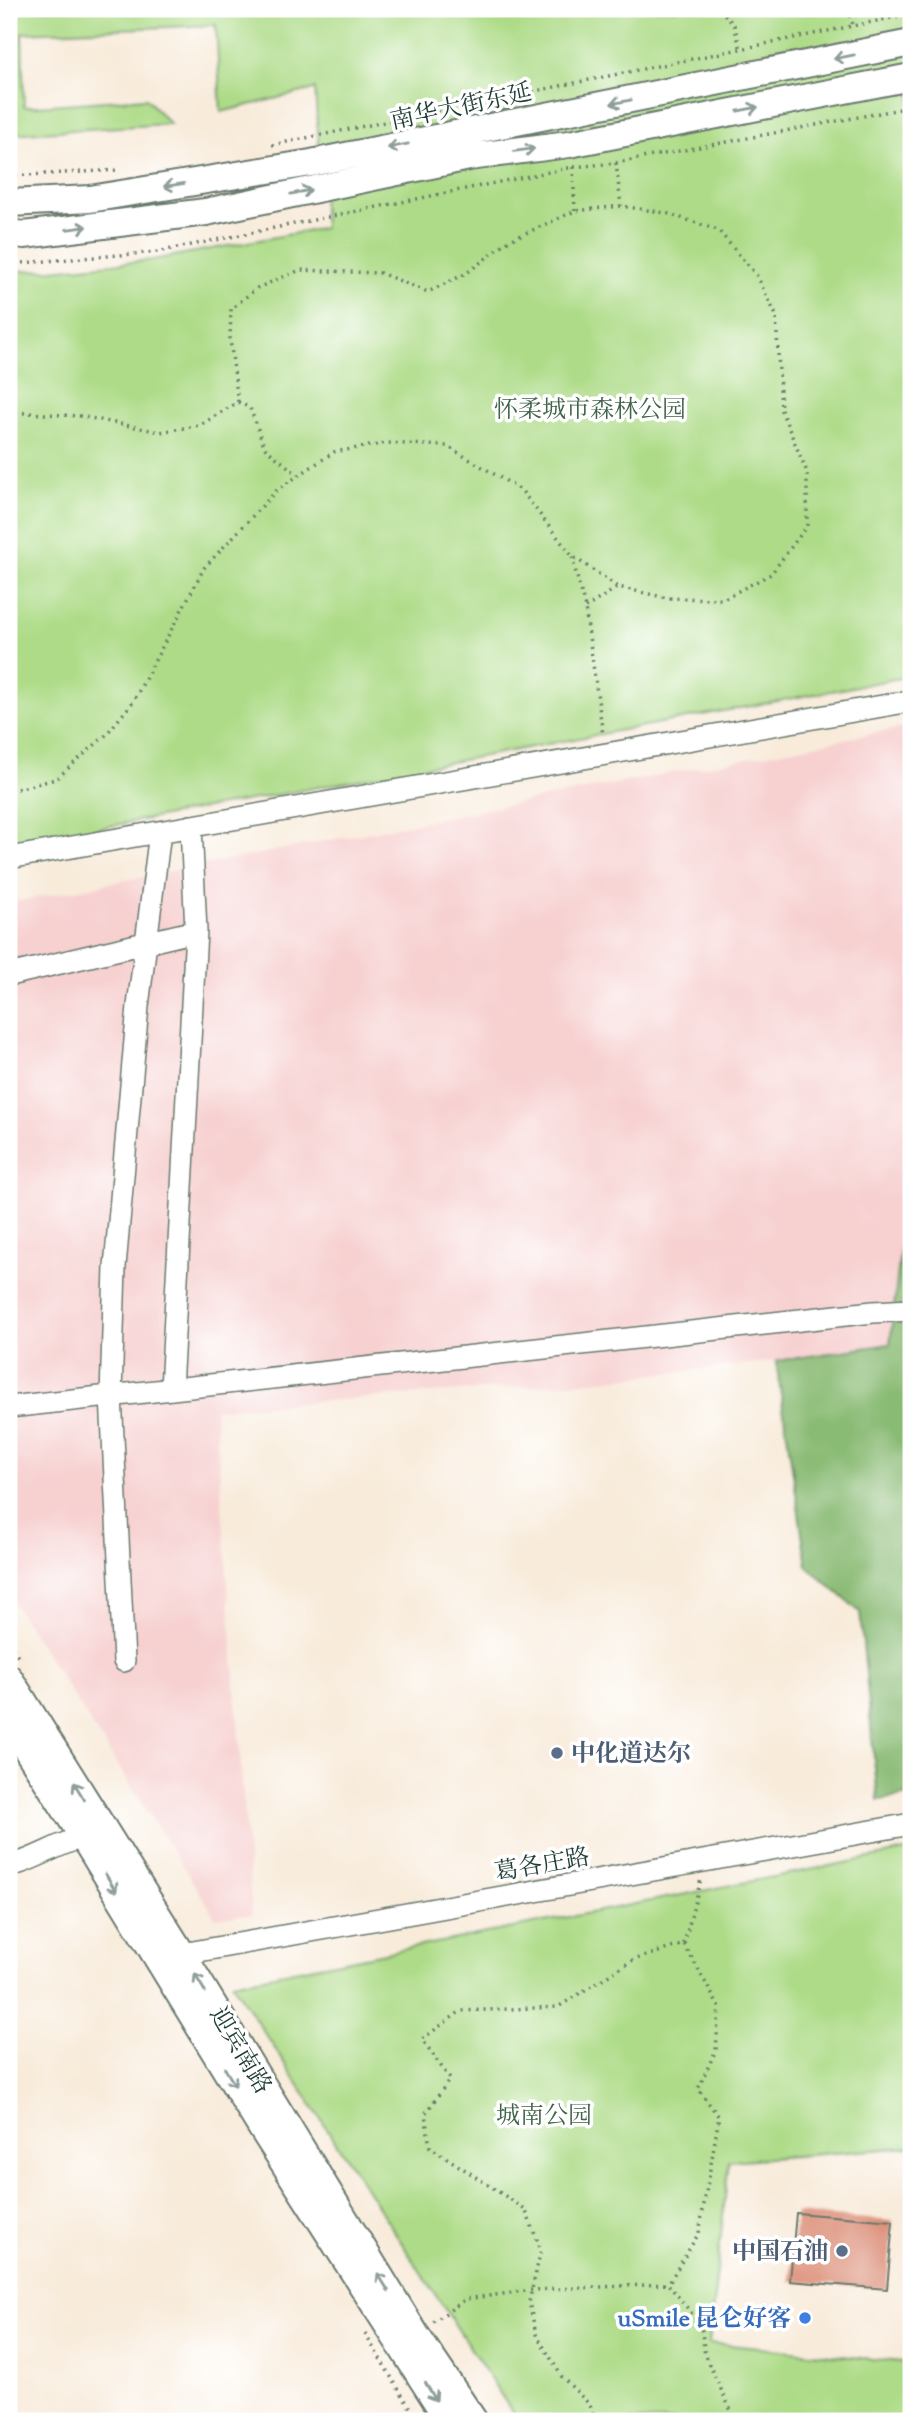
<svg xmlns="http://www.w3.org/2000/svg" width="920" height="2430" viewBox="0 0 920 2430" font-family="'Sorts Mill Goudy','Noto Serif SC',serif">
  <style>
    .built { fill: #f7d0d0 }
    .green { fill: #addb87; stroke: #668c5e; stroke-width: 2 }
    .forest { fill: #8abb74; stroke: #547c54; stroke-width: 2 }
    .building { fill: #dd917a }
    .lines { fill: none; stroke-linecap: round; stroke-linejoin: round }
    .minor-casing { stroke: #6b7a6e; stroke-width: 24 }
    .major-casing { stroke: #6b7a6e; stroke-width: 30 }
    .path { stroke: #6b7a6e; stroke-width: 3.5; stroke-dasharray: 2 5; stroke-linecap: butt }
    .minor { stroke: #fff; stroke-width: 21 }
    .major { stroke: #fff; stroke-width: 26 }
    .oneway { stroke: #8f9e9a }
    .service-dot { fill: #5c6f8a; stroke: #fff; stroke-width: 2.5 }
    .shop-dot { fill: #3f7fe0; stroke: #fff; stroke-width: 2.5 }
    .labels { text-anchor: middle; stroke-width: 7; stroke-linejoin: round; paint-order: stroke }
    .street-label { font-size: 24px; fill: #1f3d34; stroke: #fff }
    .park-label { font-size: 24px; fill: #426449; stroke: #fff }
    .service-label { font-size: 24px; font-weight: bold; fill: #4e5e75; stroke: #fff; text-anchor: start }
    .shop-label { font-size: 24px; font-weight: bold; fill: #366cbe; stroke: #fff; text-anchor: end }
  </style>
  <rect width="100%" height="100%" fill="#fff"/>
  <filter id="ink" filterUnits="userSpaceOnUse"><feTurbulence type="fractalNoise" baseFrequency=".0143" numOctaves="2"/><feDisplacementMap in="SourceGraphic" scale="14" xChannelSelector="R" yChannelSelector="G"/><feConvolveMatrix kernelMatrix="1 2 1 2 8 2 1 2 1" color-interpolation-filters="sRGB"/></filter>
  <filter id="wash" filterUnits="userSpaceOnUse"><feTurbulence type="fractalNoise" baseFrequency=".00686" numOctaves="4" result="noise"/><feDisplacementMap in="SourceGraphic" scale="28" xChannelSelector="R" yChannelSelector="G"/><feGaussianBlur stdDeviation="1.57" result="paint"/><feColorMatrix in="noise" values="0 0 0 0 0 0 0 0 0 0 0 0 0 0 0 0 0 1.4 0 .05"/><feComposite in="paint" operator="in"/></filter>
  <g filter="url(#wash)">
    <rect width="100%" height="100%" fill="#f8ebda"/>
    <path class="built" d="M911,726V1149L890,1344L776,1361L583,1382L215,1409L252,1915L216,1918L9,1596V903Z"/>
    <path class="green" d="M9,9H911V676L9,845V271L52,270L152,260L324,228L315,89L221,112L216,25L22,33L24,107L146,98L170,124L9,134Z
      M911,1850V2147L729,2161L709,2343L911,2363V2421H518L232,1983Z"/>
    <path class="forest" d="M911,1149V1795L878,1800L860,1612L807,1566L776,1361L890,1344Z"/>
    <g id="blocks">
      <path class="building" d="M796,2213L893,2221L887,2289L790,2281Z"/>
    </g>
  </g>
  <g filter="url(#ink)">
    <use href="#blocks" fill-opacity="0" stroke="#6b7a6e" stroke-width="2"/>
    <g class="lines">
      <defs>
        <path id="minor" d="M9,858L911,701
          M9,975L196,931
          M171,1389L196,931L191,826
          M9,1407L873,1312L911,1310
          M124,1661L111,1396L115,1267L138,1006L160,832
          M9,1866C35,1860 57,1844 83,1837
          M182,1954L911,1824"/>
        <path id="major" d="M9,203L90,199L311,163L911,43
          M9,233L24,235L206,212L469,157L569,144L911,77
          M9,1678L182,1954L416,2335L474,2421
          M9,1722L83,1837L262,2129L449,2421"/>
      </defs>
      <use href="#minor" class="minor-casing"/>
      <use href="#major" class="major-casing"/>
      <path class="path" d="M720,9L734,25L741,50
        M847,9L853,25
        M272,145L911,14
        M616,163L621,206
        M573,167L575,211
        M9,176L120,170
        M9,264L157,252L573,167L616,163L911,107
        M238,402L250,408L265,448L298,475
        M9,412L80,416L160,432L200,425L238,402L230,339L231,309L257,288L300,270L380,273L428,292L467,273L508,241L575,211L621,206L666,213L718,230L757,276L776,315L781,410L807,472V526L771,574L723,599L667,598L618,587L572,556L521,490L447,446L387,443L334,452L278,489L204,568L133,702L105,736L56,779L9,791
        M572,557L585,608L603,735
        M585,608L618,587
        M9,827L11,839
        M9,1642L20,1659
        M684,1944L701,1879
        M433,2322L466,2299L532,2290L668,2284
        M365,2334L418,2421
        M595,2421L590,2405L562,2377L536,2334L529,2302L541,2250L525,2209L430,2147L425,2114L450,2079L422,2039L461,2011L558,2007L633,1960L684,1944L719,2007L716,2050L698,2089L719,2117L699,2233L668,2284L701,2325L705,2356L736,2421"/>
      <use href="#minor" class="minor"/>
      <use href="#major" class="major"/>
    </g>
    <defs><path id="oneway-shaft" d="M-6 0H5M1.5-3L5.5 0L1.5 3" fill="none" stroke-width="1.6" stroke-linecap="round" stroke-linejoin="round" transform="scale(1.75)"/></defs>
    <g class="oneway">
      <use href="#oneway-shaft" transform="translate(844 57) rotate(169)"/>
      <use href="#oneway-shaft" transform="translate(621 102) rotate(169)"/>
      <use href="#oneway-shaft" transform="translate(748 109) rotate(-11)"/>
      <use href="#oneway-shaft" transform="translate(398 146) rotate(169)"/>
      <use href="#oneway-shaft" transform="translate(524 150) rotate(-7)"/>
      <use href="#oneway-shaft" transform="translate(174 185) rotate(171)"/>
      <use href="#oneway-shaft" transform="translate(301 192) rotate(-12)"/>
      <use href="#oneway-shaft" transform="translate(77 228) rotate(-7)"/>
      <use href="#oneway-shaft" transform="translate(79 1791) rotate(-122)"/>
      <use href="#oneway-shaft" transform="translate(111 1883) rotate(59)"/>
      <use href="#oneway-shaft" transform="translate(200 1983) rotate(-121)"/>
      <use href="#oneway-shaft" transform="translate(230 2077) rotate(59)"/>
      <use href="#oneway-shaft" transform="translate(383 2282) rotate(-122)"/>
      <use href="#oneway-shaft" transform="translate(431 2392) rotate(58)"/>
    </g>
  </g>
  <g class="service-dot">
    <circle cx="557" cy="1753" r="7"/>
    <circle cx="842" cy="2251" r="7"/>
  </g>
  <circle class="shop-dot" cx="805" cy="2318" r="7"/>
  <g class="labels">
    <g class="street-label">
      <text transform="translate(461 106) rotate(-12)" y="8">南华大街东延</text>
      <text transform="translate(542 1864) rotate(-10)" y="8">葛各庄路</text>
      <text transform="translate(241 2050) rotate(59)" y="8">迎宾南路</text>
    </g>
    <g class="park-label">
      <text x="590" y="417">怀柔城市森林公园</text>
      <text x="544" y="2123">城南公园</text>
    </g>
    <g class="service-label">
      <text x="571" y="1761">中化道达尔</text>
      <text x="828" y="2259" text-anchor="end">中国石油</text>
    </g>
    <g class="shop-label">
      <text x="791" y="2326">uSmile 昆仑好客</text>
    </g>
  </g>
  <rect width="920" height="2430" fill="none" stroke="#fff" stroke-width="35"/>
</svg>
